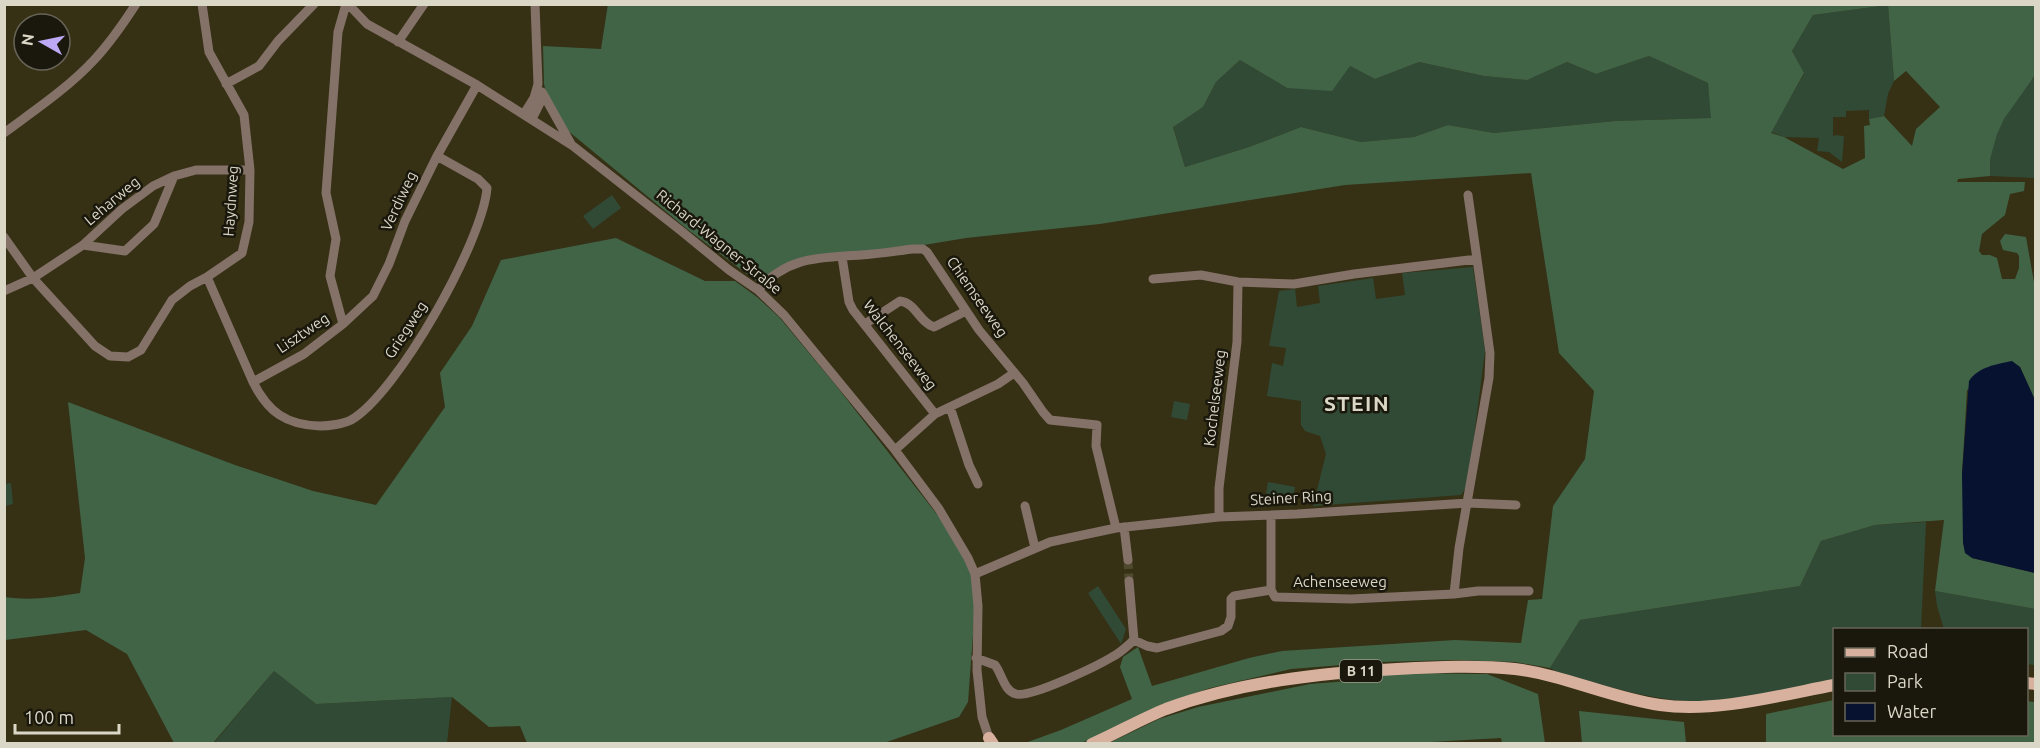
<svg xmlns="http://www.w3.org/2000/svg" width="2040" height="748" viewBox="0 0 2040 748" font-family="Ubuntu,sans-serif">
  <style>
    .green { fill: #314a35 }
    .forest { fill: #416447; fill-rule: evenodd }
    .water { fill: #071230 }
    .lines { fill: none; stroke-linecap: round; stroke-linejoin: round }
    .minor-tunnel { stroke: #4f4930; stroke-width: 9; stroke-dasharray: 9 4.5; stroke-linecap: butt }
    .minor { stroke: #847168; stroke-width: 9 }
    .major { stroke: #d8b19e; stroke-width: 12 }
    .labels { text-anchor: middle; stroke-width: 5; stroke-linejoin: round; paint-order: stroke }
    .shield { fill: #1a180c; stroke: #a09e8f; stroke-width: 1.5 }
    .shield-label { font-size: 14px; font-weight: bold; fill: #dad7c7 }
    .street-label { font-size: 15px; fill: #dad7c7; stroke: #1a180c }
    .district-label { font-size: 21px; font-weight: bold; letter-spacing: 1.5px; fill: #dad7c7; stroke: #1a180c }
  </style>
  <rect width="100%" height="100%" fill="#363015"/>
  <path class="green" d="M1888,5L1894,81L1888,94L1884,116L1869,119V110L1846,111V117H1833V137L1835,135L1844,136L1842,162L1829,152L1817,151L1819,138L1784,137L1771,132L1804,74L1792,51L1813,15Z
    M1649,56L1708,83L1712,118L1615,121L1494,133L1448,125L1414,137L1361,142L1301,127L1249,147L1185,167L1173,126L1203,107L1216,82L1240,60L1287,88L1350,66L1375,79L1419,62L1484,76L1526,80L1567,62L1596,74Z
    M2035,75V178L1990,176C1982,142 2016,100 2035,75Z
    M612,195L621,208L593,229L583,216Z
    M1473,267L1485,351L1468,484L1461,495L1313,506L1326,454L1320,436L1305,431L1301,425V401L1267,396L1272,363L1283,366L1286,348L1269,346L1279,291L1295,289L1297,307L1320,303L1318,286L1373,278L1376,299L1405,295L1402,273Z
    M1174,401L1190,404L1187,420L1171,417Z
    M1268,482L1295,487L1292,506L1265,501Z
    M11,483L13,504L5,506V484Z
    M1926,522L1921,629L1834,630V681C1787,690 1737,703 1688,701C1645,699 1602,684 1561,674L1550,668L1580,620L1800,586L1821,541L1875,525Z
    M1098,586L1126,629L1121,644L1088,593Z
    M1935,591L2035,609V665L2027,664L2026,630L1944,629L1937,606Z
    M274,671L316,704L452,697L447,743L213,744Z"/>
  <path class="forest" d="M608,4L2035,5V75L2004,119L1997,134L1990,159V176L1958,179L1957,182H2025L2024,191L2010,194L2005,215L1982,234L1979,251L1982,255H1990L1997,258L2002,279H2015L2019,268V256L2017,253L2003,250L2000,241L2005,234L2026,237L2035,288V400L2020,367L1967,390L1962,474L1972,558L2035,573V609L1935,591L1944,520L1875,525L1821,541L1800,586L1580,620L1550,668L1515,662L1455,660L1380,662L1291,669L1210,688L1163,704L1095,739L1079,743H1025L1061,730L1132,699L1120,667L1123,657L1138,647L1152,686L1249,658L1282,651L1455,640L1521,643L1528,600L1542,599L1553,506L1585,459L1594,391L1559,353L1531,173L1345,185L1100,224L966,238L918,246L824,256L759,283L687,229L567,130L549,104L544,84L543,46L601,49ZM1888,5L1894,81L1906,71L1940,107L1916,129L1912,146L1884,116L1869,119L1870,125L1864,126L1865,158L1843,169L1784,137L1771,133L1804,73L1792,51L1813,15ZM1649,56L1708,83L1711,118L1615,121L1494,133L1448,125L1414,137L1361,142L1301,127L1249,147L1185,167L1173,127L1203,107L1216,82L1240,60L1287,88L1332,91L1350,66L1375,79L1419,62L1484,76L1527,80L1567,62L1596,74Z
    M616,238L705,281H735L757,297L779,317L834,383L939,517L965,558L972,575L975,607L968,702L959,717L881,744L527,743L520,726L489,727L452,697L316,704L274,671L213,743H174L127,654L86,630L5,640V597C30,601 55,597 80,593L85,558L68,402L235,465L313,491L376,505L445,407L440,373L472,326L501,260Z
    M1387,673L1487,674L1538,694L1545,743H1502L1501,738L1431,742V744H1107L1159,719L1198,707L1310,684L1374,679Z
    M1834,700V734H2026L2027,701L2035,702V743H1766V714Z
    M1579,711L1684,722L1686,743H1582Z"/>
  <path class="water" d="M2012,361L2020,367L2035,400V573L1972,558L1965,553L1963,543L1962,474L1969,381C1978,367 1997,364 2012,361Z"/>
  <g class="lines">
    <path class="minor-tunnel" d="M1128,560L1129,581"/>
    <path class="minor" d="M348,4L367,24L477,85L573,146L680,230L729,270L758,290L784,315L895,450L939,509L968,558L975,574L978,606L977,670L982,717L989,738
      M398,42L424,4
      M226,84L259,66L278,41L314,4
      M542,92L571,144
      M524,114L534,98L538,84L535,4
      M532,119L541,101L542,92
      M4,133C35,110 68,88 94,60C110,43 123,24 136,4
      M1468,195L1477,259
      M4,237L33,278L95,346L110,356L128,357L141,350L172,300L190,286L207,277L242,253L249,222L250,170L244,115L209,52L202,4
      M83,245L125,251L154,224L174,176
      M842,257L849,302L853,310L935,414
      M207,277L253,382L304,354L343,324L330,276L336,239L326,193L338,32L346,4
      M1153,279L1201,275L1238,282L1294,284L1354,274L1477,259L1490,353L1489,378L1459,548L1454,594L1351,599L1275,597L1271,590V515
      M758,290C788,256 819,258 861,255C878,254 896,251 913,249H923L927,252L979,330L1023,383L1043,412L1050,420L1097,425L1096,446L1116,528
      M4,291L33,278L83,245L122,209L153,186L174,176L196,170H250
      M343,324L373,296L389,264L405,221L437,156L477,85
      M865,324L900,301C916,303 919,322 934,327L966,311
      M253,382C268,412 286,425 320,426C329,426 343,424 351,420C397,394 483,241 487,188L478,179L437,156
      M950,407L969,465L978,484
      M895,450L935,414L998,384L1014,373
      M1025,506L1035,548
      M1219,517V488L1237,342L1238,282
      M1124,527L1128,560
      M975,574L1050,542L1116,528L1219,517L1297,514L1468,503L1516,505
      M1129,581L1134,640
      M1454,594L1478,591H1529
      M1134,640L1147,646L1157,648L1221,631L1228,626L1231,617V599L1234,596L1271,590
      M976,658L995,665C1002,674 1004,691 1016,694C1031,698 1097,666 1112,657C1120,653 1127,646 1134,640"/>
    <path class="major" d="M2026,683L2036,684
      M989,738L993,744
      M1092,744C1117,733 1141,719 1166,709C1239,682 1320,673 1397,669C1436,667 1476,665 1515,669C1564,675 1611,698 1660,705C1715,713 1781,695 1834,685"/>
  </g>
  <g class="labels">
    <rect class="shield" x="1340" y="660" width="42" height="22" rx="4.5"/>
    <g class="shield-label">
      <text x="1361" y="676">B 11</text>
    </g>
    <g class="street-label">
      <text transform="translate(112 201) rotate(-40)" y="5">Leharweg</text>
      <text transform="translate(231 201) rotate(-86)" y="5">Haydnweg</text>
      <text transform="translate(399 201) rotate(-65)" y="5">Verdiweg</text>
      <text transform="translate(719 242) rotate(39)" y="5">Richard-Wagner-Straße</text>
      <text transform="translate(977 297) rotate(55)" y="5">Chiemseeweg</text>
      <text transform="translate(406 330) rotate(-57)" y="5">Griegweg</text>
      <text transform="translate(303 333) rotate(-34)" y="5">Lisztweg</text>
      <text transform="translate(900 345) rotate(52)" y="5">Walchenseeweg</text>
      <text transform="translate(1215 398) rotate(-83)" y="5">Kochelseeweg</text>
      <text transform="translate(1291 498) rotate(-3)" y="5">Steiner Ring</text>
      <text x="1340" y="587">Achenseeweg</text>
    </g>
    <g class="district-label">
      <text x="1357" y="411">STEIN</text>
    </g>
  </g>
  <rect width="2040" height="748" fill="none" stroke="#dad7c7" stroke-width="12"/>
  <rect x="1833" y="628" width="195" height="108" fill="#1a180c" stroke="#676457" stroke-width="1.5"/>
  <rect x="1845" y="648" width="30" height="9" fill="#d8b19e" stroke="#676457" stroke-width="1.5"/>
  <text x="1887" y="658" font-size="18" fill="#dad7c7">Road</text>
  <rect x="1845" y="673" width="30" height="18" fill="#314a35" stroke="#676457" stroke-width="1.5"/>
  <text x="1887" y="688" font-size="18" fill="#dad7c7">Park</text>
  <rect x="1845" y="703" width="30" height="18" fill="#071230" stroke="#676457" stroke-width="1.5"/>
  <text x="1887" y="718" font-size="18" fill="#dad7c7">Water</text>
  <g transform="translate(42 42) rotate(279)"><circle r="28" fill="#1a180c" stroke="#676457" stroke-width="1.5"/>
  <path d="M0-4.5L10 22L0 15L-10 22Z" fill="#bda9f5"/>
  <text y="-9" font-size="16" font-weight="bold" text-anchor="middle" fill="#dad7c7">N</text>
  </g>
  <path d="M15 724v9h104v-9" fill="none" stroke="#dad7c7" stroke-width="3"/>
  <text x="24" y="724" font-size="18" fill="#dad7c7" stroke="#1a180c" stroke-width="4.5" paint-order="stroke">100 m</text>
</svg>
